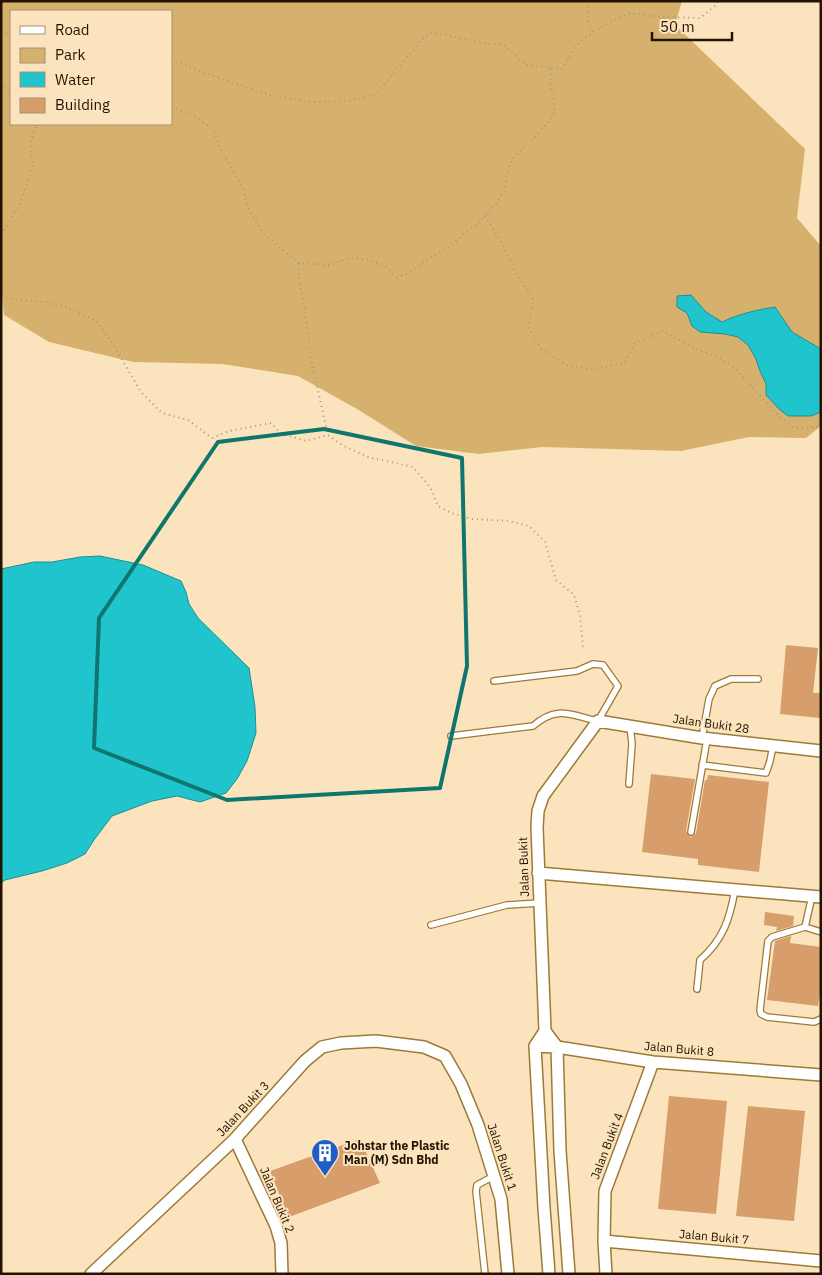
<svg xmlns="http://www.w3.org/2000/svg" width="822" height="1275" viewBox="0 0 822 1275" font-family="'IBM Plex Sans',sans-serif">
  <style>
    .green { fill: #d6b16e; fill-rule: evenodd }
    .water { fill: #1fc4cd; stroke: #208f90 }
    .building { fill: #d79d6b }
    .lines { fill: none; stroke-linecap: round; stroke-linejoin: round }
    .lane-casing { stroke: #9d7a36; stroke-width: 8 }
    .street-casing { stroke: #9d7a36; stroke-width: 14 }
    .path { stroke: #aa9676; stroke-width: 2; stroke-dasharray: 1 4; stroke-linecap: butt }
    .lane { stroke: #fff; stroke-width: 5.5 }
    .street { stroke: #fff; stroke-width: 11 }
    .marked { fill: none; stroke: #0f766e; stroke-width: 4; stroke-linejoin: round }
    .labels { text-anchor: middle; stroke-width: 4; stroke-linejoin: round; paint-order: stroke }
    .street-label { font-size: 12px; fill: #221400; stroke: #fbe4bd }
    .poi-label { font-size: 12px; font-weight: bold; fill: #221400; stroke: #fbe4bd; text-anchor: start }
  </style>
  <rect width="100%" height="100%" fill="#fbe4bd"/>
  <path class="green" d="M1,1H682L675,25L805,149L797,218L821,246V426L806,438L749,437L681,451L542,447L479,454L416,446L357,409L298,376L222,364L133,362L49,342L4,315L1,280ZM11,11H171V124H11Z"/>
  <path class="water" d="M691,295L706,312L722,322C739,314 756,310 775,307L792,332L821,349V412L811,416H788L779,409L766,395V384L760,371L756,359L748,345L738,337L725,334L700,332L692,326L687,313L677,307V296Z
    M100,556L143,565L181,581L186,592L189,604L198,618L249,668L255,707L256,733L247,761L237,779L226,793L200,802L177,796L152,801L112,816L94,840L85,854L67,863L42,871L5,880L1,883V569L34,562H52L80,557Z"/>
  <path class="building" d="M786,645L818,648L813,693H821L820,718L780,714Z
    M651,774L695,779L686,831L688,835L691,837L694,835L696,833L705,780H707L708,775L769,782L759,872L698,865V859L642,852Z
    M765,912L794,916L793,926L776,931L777,927L764,925Z
    M791,936L790,943L821,947V986L818,1006L767,1000L775,941Z
    M669,1096L727,1101L716,1214L658,1209Z
    M748,1106L805,1111L794,1221L736,1216Z
    M360,1139L380,1183L289,1217L286,1211L270,1171Z"/>
  <g class="lines">
    <defs>
      <path id="lane" d="M451,736L533,726C557,705 570,715 598,721L618,686L603,665L593,664L577,671L494,681
        M702,738L709,699L715,686L731,679H758
        M702,765L766,773L770,761L773,746
        M629,784L632,744L630,726
        M691,832L707,739
        M431,925L507,905L539,903
        M805,927L812,896
        M821,932L805,927L772,937L768,941L760,1010L761,1014L767,1017L814,1022L821,1019
        M697,989L700,960C723,940 730,919 735,889
        M485,1274L476,1191L477,1185L494,1176"/>
      <path id="street" d="M538,873L821,897
        M545,1031L557,1047L560,1151L569,1274
        M535,1046L557,1047L653,1062L821,1075
        M235,1139L276,1226L281,1243L282,1274
        M604,1241L821,1261
        M91,1274L235,1139L305,1061L322,1047L341,1043L376,1041L424,1047L445,1056L461,1084L478,1125L501,1199L508,1274
        M549,1274L544,1208L535,1046L545,1031L537,827L538,811L543,796L598,721L702,738L821,751
        M606,1274L604,1241L605,1191L653,1062"/>
    </defs>
    <use href="#lane" class="lane-casing"/>
    <use href="#street" class="street-casing"/>
    <path class="path" d="M588,1C588,13 586,23 594,32
      M1,35L11,33
      M171,60L222,79L270,95L311,102L349,101L376,94L421,40L432,32L483,43L504,45L526,65L562,69L579,42L606,24L630,13L658,17L700,18L716,5L717,1
      M1,84L11,92
      M171,108L190,113L213,129L220,148L243,189L248,208L264,234L298,263L299,282L304,303L311,360L328,435L342,445L368,457L413,467L430,487L438,506L451,513L472,519L509,521L529,526L545,542L556,580L574,595L580,615L583,647
      M485,216L502,244L519,278L533,298L528,328L542,349L567,365L592,369L624,363L635,343L663,331L695,349L715,356L732,365L776,413L794,428L821,427
      M1,234L9,223L21,201L33,167L30,145L37,124
      M298,263L328,265L350,258L369,260L383,265L397,277L407,274L431,257L450,247L469,229L478,223L496,204L504,192L506,179L512,159L536,136L553,116L555,105L551,89L550,67
      M1,298L46,302L67,308L97,321L114,346L141,392L162,413L188,420L212,438L229,431L271,423L280,433L306,441L328,435"/>
    <use href="#lane" class="lane"/>
    <use href="#street" class="street"/>
  </g>
  <path class="marked" d="M324,429L462,458L467,666L440,788L227,800L94,748L99,618L218,442Z"/>
  <defs>
    <symbol id="building-pin" viewBox="-11 -11 22 30"><path d="M0 17L-7.5 6A9.5 9.5 0 1 1 7.5 6Z" fill="#215dca" stroke="#fbe4bd"/><path d="M-4-6H4V6H1V3H-1V6H-4ZM-2.5-4.3h1.7v1.8h-1.7ZM.8-4.3h1.7v1.8H.8ZM-2.5-1h1.7V.8h-1.7ZM.8-1h1.7V.8H.8Z" fill="#fff"/></symbol>
  </defs>
  <g fill-rule="evenodd">
    <use href="#building-pin" x="309" y="1137" width="32" height="43"/>
  </g>
  <g class="labels">
    <g class="street-label">
      <text transform="translate(711 724) rotate(8)" y="4">Jalan Bukit 28</text>
      <text transform="translate(524 867) rotate(-92)" y="4">Jalan Bukit</text>
      <text transform="translate(679 1049) rotate(5)" y="4">Jalan Bukit 8</text>
      <text transform="translate(243 1109) rotate(-47)" y="4">Jalan Bukit 3</text>
      <text transform="translate(607 1146) rotate(-69)" y="4">Jalan Bukit 4</text>
      <text transform="translate(502 1157) rotate(72)" y="4">Jalan Bukit 1</text>
      <text transform="translate(277 1200) rotate(67)" y="4">Jalan Bukit 2</text>
      <text transform="translate(714 1237) rotate(5)" y="4">Jalan Bukit 7</text>
    </g>
    <g class="poi-label">
      <text x="344" y="1150">Johstar the Plastic<tspan x="344" dy="14">Man (M) Sdn Bhd</tspan></text>
    </g>
  </g>
  <rect width="822" height="1275" fill="none" stroke="#221400" stroke-width="5"/>
  <rect x="10" y="10" width="162" height="115" fill="#fbe4bd" stroke="#a49171"/>
  <rect x="20" y="26" width="25" height="8" fill="#ffffff" stroke="#a49171"/>
  <text x="55" y="35" font-size="15" fill="#221400">Road</text>
  <rect x="20" y="48" width="25" height="15" fill="#d6b16e" stroke="#a49171"/>
  <text x="55" y="60" font-size="15" fill="#221400">Park</text>
  <rect x="20" y="72" width="25" height="15" fill="#1fc4cd" stroke="#a49171"/>
  <text x="55" y="85" font-size="15" fill="#221400">Water</text>
  <rect x="20" y="98" width="25" height="15" fill="#d79d6b" stroke="#a49171"/>
  <text x="55" y="110" font-size="15" fill="#221400">Building</text>
  <path d="M652 32v8h80v-8" fill="none" stroke="#221400" stroke-width="2.5"/>
  <text x="660" y="32" font-size="15" fill="#221400" stroke="#fbe4bd" stroke-width="4" paint-order="stroke">50 m</text>
</svg>
